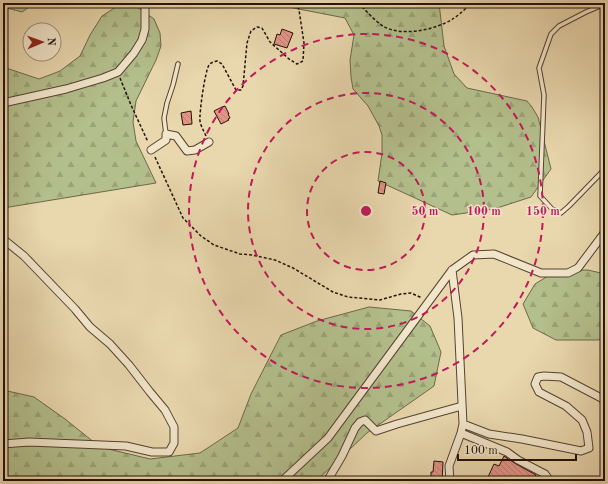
<svg xmlns="http://www.w3.org/2000/svg" width="608" height="484" viewBox="0 0 608 484" font-family="'Old Standard TT',serif">
  <style>
    .forest { fill: url(#forest-firs); stroke: #6c684a }
    .building { fill: url(#building-back-hatch); stroke: #251108 }
    .lines { fill: none; stroke-linecap: round; stroke-linejoin: round }
    .lane-casing { stroke: #564231; stroke-width: 5.5 }
    .street-casing { stroke: #564231; stroke-width: 9 }
    .path { stroke: #251108; stroke-width: 1.5; stroke-dasharray: 3 2; stroke-linecap: butt }
    .lane { stroke: #f1e5ca; stroke-width: 3.5 }
    .street { stroke: #f1e5ca; stroke-width: 7 }
    .ring { fill: none; stroke: #c2185b; stroke-width: 2; stroke-dasharray: 7 5 }
    .centre { fill: #c2185b; stroke: #f1e5ca; stroke-width: 2 }
    .ring-label { font-size: 12px; text-anchor: middle; font-weight: bold; fill: #c2185b; stroke: #f1e5ca; stroke-width: 3; stroke-linejoin: round; paint-order: stroke }
  </style>
  <defs>
    <pattern id="forest-firs" width="22" height="20" patternUnits="userSpaceOnUse"><rect width="22" height="20" fill="#b3bf8c"/><path d="M5 1l3.5 6h-7zM16 11l3.5 6h-7z" fill="#9aa377"/></pattern>
    <pattern id="building-back-hatch" width="6" height="6" patternUnits="userSpaceOnUse"><rect width="6" height="6" fill="#e29587"/><path d="M-1 5l2 2M0 0l6 6M5-1l2 2" fill="none" stroke="#c27f73"/></pattern>
  </defs>
  <rect width="100%" height="100%" fill="#e9d7ad"/>
  <filter id="stains"><feTurbulence type="fractalNoise" baseFrequency=".005" numOctaves="4"/><feColorMatrix values="0 0 0 0 .2 0 0 0 0 .09 0 0 0 0 .02 0 0 0 .5 -.17"/></filter>
  <radialGradient id="worn" r=".72"><stop offset=".6" stop-color="#630" stop-opacity="0"/><stop offset="1" stop-color="#630" stop-opacity=".3"/></radialGradient>
  <path class="forest" d="M3,3H35L22,12L3,7Z
    M272,3H439L444,46L454,74L467,88L527,101L532,107L538,117L551,169L531,197L494,209L452,215L378,181L382,153V135L379,126L368,106L353,89L351,77L350,60L354,35L345,18L273,4Z
    M119,5L137,7L154,19L160,33L161,46L156,60L136,101L133,122L136,141L156,183L3,208V67L39,79L60,71L80,56L90,35L102,16Z
    M588,270L605,274V338L598,340H556L533,328L523,304L535,284L556,271Z
    M369,307L411,311L430,326L441,352L434,386L367,433L316,481H3V390L34,397L65,419L100,447L150,459L200,453L238,428L251,394L281,335L317,321Z"/>
  <path class="building" d="M282,29L293,33L287,48L274,44L277,34L280,35Z
    M225,106L229,114H228L230,118L228,119L229,120L221,124L214,111L222,107Z
    M191,111L192,124L183,125L181,113Z
    M380,181L386,183L384,194L378,193Z
    M504,456L516,464L536,475L532,481H498L488,477L494,464L499,466Z
    M434,461L443,462L442,481H431V472H433Z"/>
  <g class="lines">
    <defs>
      <path id="lane" d="M605,4L586,12L559,26L551,34L539,68L544,95L540,196L552,209L561,213L569,206L603,171L605,163
        M166,134L164,118L167,103L173,85L178,64"/>
      <path id="street" d="M3,103L66,89L103,78L118,72L134,53L142,40L145,29V3
        M151,150L166,140V134L176,136L187,151L195,150L209,142
        M3,239L24,256L75,309L90,327L110,344L129,365L150,392L165,410L174,427V443L169,452H152L126,446L29,442L3,444
        M463,424L489,434L522,439L581,451L589,448L587,432L582,420L566,406L539,392L535,384L538,377L544,376L561,377L605,400
        M461,433L507,452L518,460L545,474L550,481
        M282,481L328,438L452,270L473,255L494,254L541,273H568L578,268L605,232
        M326,481L329,478L342,456L355,428L360,422L365,420L376,431L397,424L462,406
        M450,481L449,466L461,433L463,424L458,318L452,270"/>
    </defs>
    <use href="#lane" class="lane-casing"/>
    <use href="#street" class="street-casing"/>
    <path class="path" d="M359,3C366,11 374,20 383,26C400,37 434,30 451,20C458,16 465,9 472,3
      M120,78L131,105L148,142
      M206,136C204,131 201,127 200,121C199,114 205,71 209,65C211,62 214,62 217,61L222,64L236,90H241L243,86L247,43L251,31L257,27L262,28L270,42L289,59L297,64L303,61L304,43L299,10L297,3
      M155,157L183,218L201,236L214,245L240,254L252,255L275,260L293,268L333,292L348,297L380,300L401,294L411,293L422,298"/>
    <use href="#lane" class="lane"/>
    <use href="#street" class="street"/>
  </g>
  <g class="ring">
    <circle cx="366" cy="211" r="59"/>
    <circle cx="366" cy="211" r="118"/>
    <circle cx="366" cy="211" r="177"/>
  </g>
  <circle cx="366" cy="211" r="6" class="centre"/>
  <g class="ring-label">
    <text x="425" y="215">50 m</text>
    <text x="484" y="215">100 m</text>
    <text x="543" y="215">150 m</text>
  </g>
  <rect width="608" height="484" fill="none" stroke="#e9d7ad" stroke-width="16"/>
  <rect x="4" y="4" width="600" height="476" fill="none" stroke="#251108" stroke-width="2"/>
  <rect x="8" y="8" width="592" height="468" fill="none" stroke="#251108"/>
  <g transform="translate(42 42) rotate(88)"><circle r="19" fill="#f1e5ca" stroke="#9f907c"/>
  <path d="M0-3L7 15L0 10L-7 15Z" fill="#8f2418"/>
  <text y="-6" font-size="11" font-weight="bold" text-anchor="middle" fill="#251108">N</text>
  </g>
  <path d="M458 454v6h118v-6" fill="none" stroke="#251108" stroke-width="2"/>
  <text x="464" y="454" font-size="12" fill="#251108" stroke="#f1e5ca" stroke-width="3" paint-order="stroke">100 m</text>
  <rect width="100%" height="100%" filter="url(#stains)"/>
  <rect width="100%" height="100%" fill="url(#worn)"/>
</svg>
